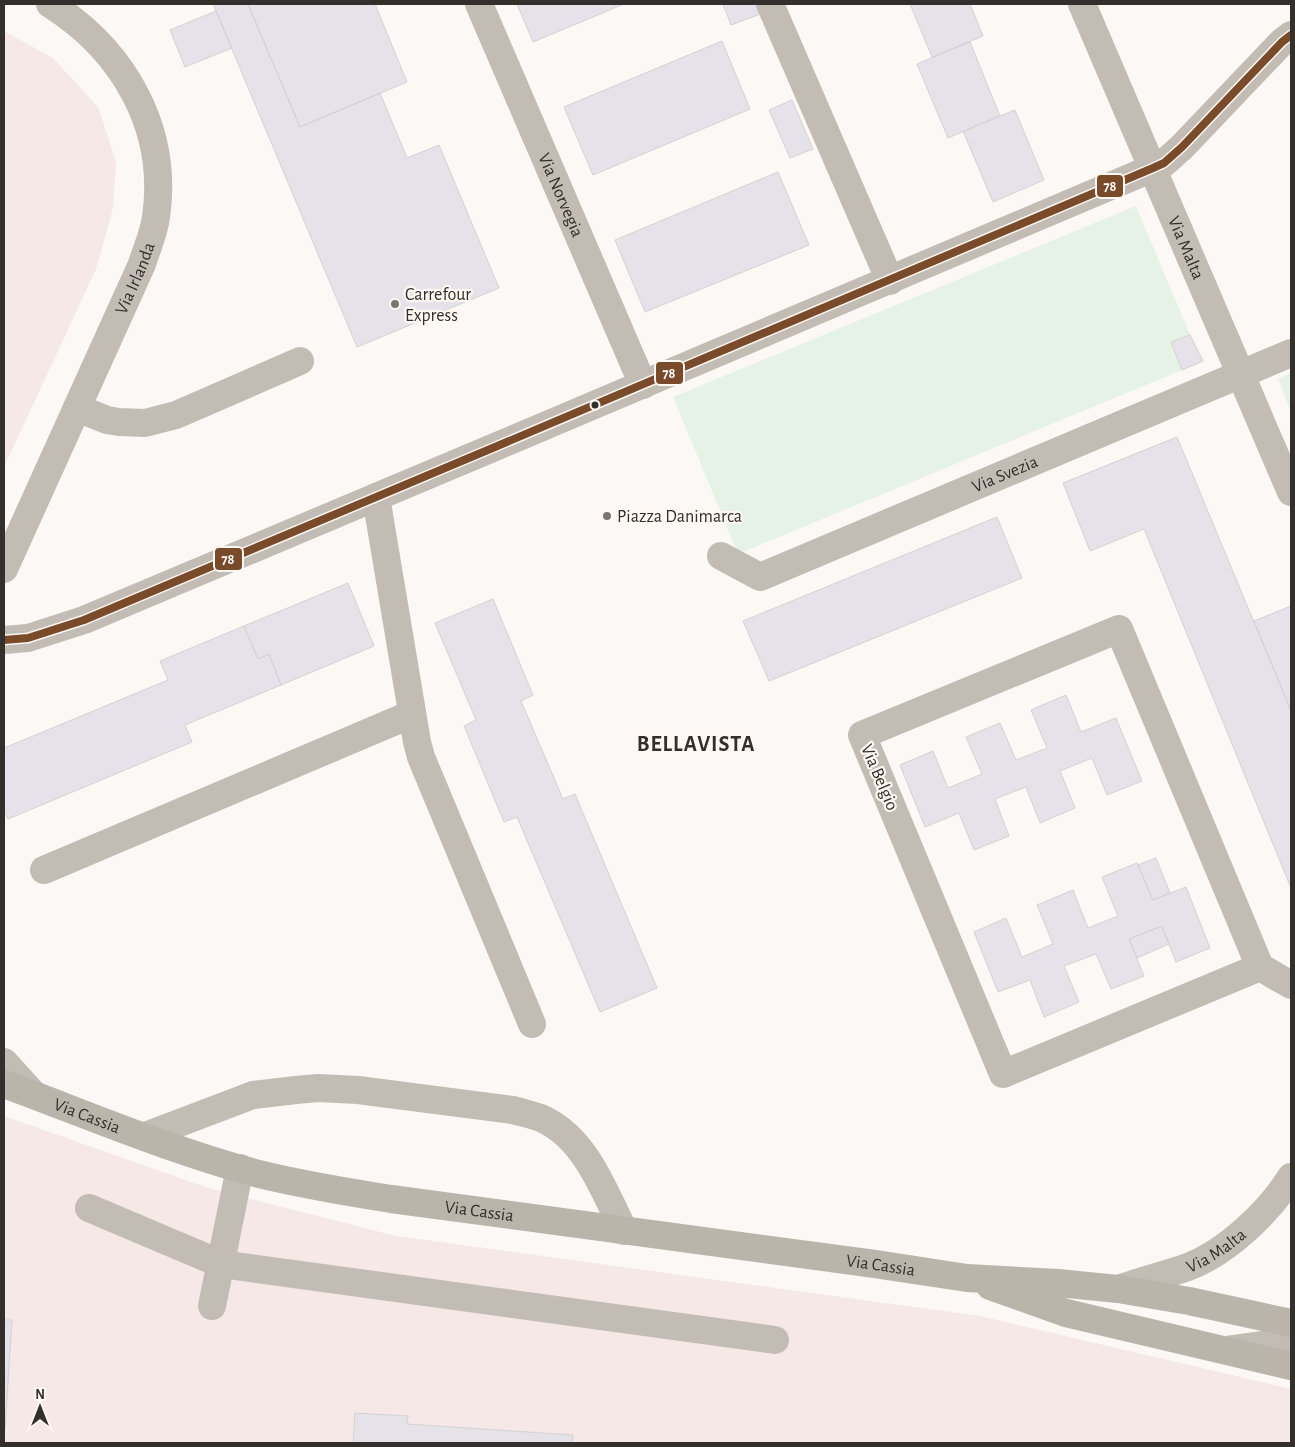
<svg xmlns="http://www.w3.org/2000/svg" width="1295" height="1447" viewBox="0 0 1295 1447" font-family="'Alegreya Sans',sans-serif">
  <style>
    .industrial { fill: #f5e8e6 }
    .green { fill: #e6f2e6 }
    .building { fill: #e5e3e9; stroke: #d3d2d2 }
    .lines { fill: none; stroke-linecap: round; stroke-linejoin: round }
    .minor { stroke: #c3bcb4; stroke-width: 28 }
    .major { stroke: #bbb4ab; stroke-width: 28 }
    .bus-1-casing { stroke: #fef7f2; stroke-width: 11 }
    .bus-1 { stroke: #7a4b2a; stroke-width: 8 }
    .poi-dot { fill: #797572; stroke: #fef7f2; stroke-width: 2 }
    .bus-dot { fill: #332f2c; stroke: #fef7f2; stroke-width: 2 }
    .labels { text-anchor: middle; stroke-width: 4.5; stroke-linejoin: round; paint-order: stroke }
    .street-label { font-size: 18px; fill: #332f2c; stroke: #fef7f2 }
    .poi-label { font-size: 18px; fill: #332f2c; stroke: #fef7f2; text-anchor: start }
    .district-label { font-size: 22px; font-weight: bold; letter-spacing: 1px; fill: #332f2c; stroke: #fef7f2 }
    .line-badge { stroke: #fef7f2; stroke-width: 2 }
    .badge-label { font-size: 14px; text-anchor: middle; font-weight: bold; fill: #fff }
  </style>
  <rect width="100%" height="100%" fill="#fbf8f5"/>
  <path class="industrial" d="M4,31L53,58L98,107L116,162L113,208L96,269L4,467Z
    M4,1116L208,1188L396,1236L980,1316L1291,1389V1443H4Z"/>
  <path class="green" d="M1136,206L1190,335L1171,343L1182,370L738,554L673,397Z
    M1291,373V412L1278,379Z"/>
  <path class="building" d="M213,4H248L300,127L380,93L407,158L439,145L499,288L357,347Z
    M248,4H375L407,82L300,127Z
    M517,4H624L533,42Z
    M723,4H760L763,13L731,25Z
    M910,4H970L983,36L932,57Z
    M216,11L232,48L185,67L170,30Z
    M722,41L750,109L593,175L564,107Z
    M970,42L1000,116L948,138L917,64Z
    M792,100L813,149L790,158L769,110Z
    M1015,110L1044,180L993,202L963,131Z
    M778,172L809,245L645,312L615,240Z
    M1190,335L1203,361L1182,370L1171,342Z
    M1177,437L1291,711V888L1144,529L1090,551L1063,483Z
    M997,517L1022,578L769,681L743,621Z
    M348,583L374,646L281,685L269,654L258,659L244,626Z
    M493,599L533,695L521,701L563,799L575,794L657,988L600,1012L517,817L504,822L464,726L476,720L435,623Z
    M1291,606V711L1254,621Z
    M244,626L258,659L269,654L281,685L185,725L192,742L8,819L4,810V748L168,680L160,661Z
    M1066,695L1081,732L1116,718L1142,781L1107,795L1092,758L1060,771L1075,808L1040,823L1026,787L995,799L1009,836L974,850L959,813L925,827L900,765L933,751L948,788L982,774L966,737L1000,723L1016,760L1047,748L1031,710Z
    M1156,858L1170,893L1153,900L1138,865Z
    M1137,863L1153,900L1186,887L1210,948L1176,962L1162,926L1129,939L1144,976L1111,989L1096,954L1064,966L1079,1002L1044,1017L1030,980L998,992L974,932L1006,918L1022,957L1053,944L1037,905L1073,890L1088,928L1118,916L1102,877Z
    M1162,926L1169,944L1137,958L1129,939Z
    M4,1320H12L5,1429H4Z
    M355,1413L408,1416L407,1424L573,1435L572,1443H353Z"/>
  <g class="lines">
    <g class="minor">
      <path id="s1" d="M479,4L643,385"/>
      <path d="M770,4L890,281"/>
      <path id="s2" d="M1082,4L1291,492"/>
      <path d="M77,408L107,420L119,422L145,423L176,415L300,361"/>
      <path d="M376,497L417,742L421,757L532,1024"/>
      <path id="s3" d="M721,556L760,577L1291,353"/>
      <path id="s4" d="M4,569L142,264C147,248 154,233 156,217C169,128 123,50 50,4"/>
      <path d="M4,640L28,638L84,620L495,447L1153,168L1164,163L1182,147L1282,42L1291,35"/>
      <path d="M44,870L412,714"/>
      <path d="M1260,967L1003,1074L862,735L1119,629L1260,967L1291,985"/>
      <path d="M4,1062L33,1094"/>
      <path d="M145,1136L253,1095L296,1090L318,1088L358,1090L513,1110C523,1113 534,1115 543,1119C586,1139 604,1191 624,1231"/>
      <path d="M89,1208L221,1264L775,1340"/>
      <path id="s5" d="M1118,1289C1141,1281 1165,1275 1188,1267C1227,1252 1269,1212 1291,1177"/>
      <path d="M212,1306L240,1168"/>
      <path d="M1225,1350L1283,1342L1291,1343"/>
    </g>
    <g class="major">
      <path id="s6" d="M4,1084C88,1115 172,1151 259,1174C303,1185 347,1192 391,1199L875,1264L967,1278L1058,1283L1118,1289L1189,1301L1291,1323"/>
      <path d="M990,1286L1066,1313L1291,1366"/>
    </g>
    <defs>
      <path id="bus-1" d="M4,640L28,638L84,620L495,447L1153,168L1164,163L1182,147L1282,42L1291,35"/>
    </defs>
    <use href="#bus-1" class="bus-1-casing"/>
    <use href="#bus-1" class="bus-1"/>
  </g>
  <g class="poi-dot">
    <circle cx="395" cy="304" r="5"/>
    <circle cx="607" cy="516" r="5"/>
  </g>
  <circle class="bus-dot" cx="595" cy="405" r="4.5"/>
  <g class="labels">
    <g class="street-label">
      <text dy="6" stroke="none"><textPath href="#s1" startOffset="208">Via Norvegia</textPath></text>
      <text dy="6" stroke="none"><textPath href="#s2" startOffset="265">Via Malta</textPath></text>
      <text dy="6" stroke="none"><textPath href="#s4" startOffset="319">Via Irlanda</textPath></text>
      <text dy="6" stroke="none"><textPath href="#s3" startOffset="310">Via Svezia</textPath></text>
      <text transform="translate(880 777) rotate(67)" y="6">Via Belgio</text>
      <text dy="6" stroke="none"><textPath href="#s6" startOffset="89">Via Cassia</textPath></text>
      <text dy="6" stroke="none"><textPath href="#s6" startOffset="494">Via Cassia</textPath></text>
      <text dy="6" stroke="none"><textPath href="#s5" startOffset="106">Via Malta</textPath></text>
      <text dy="6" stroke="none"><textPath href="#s6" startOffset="899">Via Cassia</textPath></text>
    </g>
    <g class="poi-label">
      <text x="405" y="300">Carrefour<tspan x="405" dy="21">Express</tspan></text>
      <text x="617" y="522">Piazza Danimarca</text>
    </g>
    <g class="district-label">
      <text x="696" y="751">BELLAVISTA</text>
    </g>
  </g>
  <g class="line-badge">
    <rect x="1096" y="174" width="28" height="24" rx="5" fill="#7a4b2a"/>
    <rect x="655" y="361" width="29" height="24" rx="5" fill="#7a4b2a"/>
    <rect x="214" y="547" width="29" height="24" rx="5" fill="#7a4b2a"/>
  </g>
  <g class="badge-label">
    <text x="1110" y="191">78</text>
    <text x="669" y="378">78</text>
    <text x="228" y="564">78</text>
  </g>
  <rect width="1295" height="1447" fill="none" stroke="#332f2c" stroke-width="10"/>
  <g transform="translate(40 1407)" stroke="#fef7f2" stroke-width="4" paint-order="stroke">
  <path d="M0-4L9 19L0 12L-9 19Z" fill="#332f2c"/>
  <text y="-8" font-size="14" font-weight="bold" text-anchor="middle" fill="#332f2c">N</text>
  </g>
</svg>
